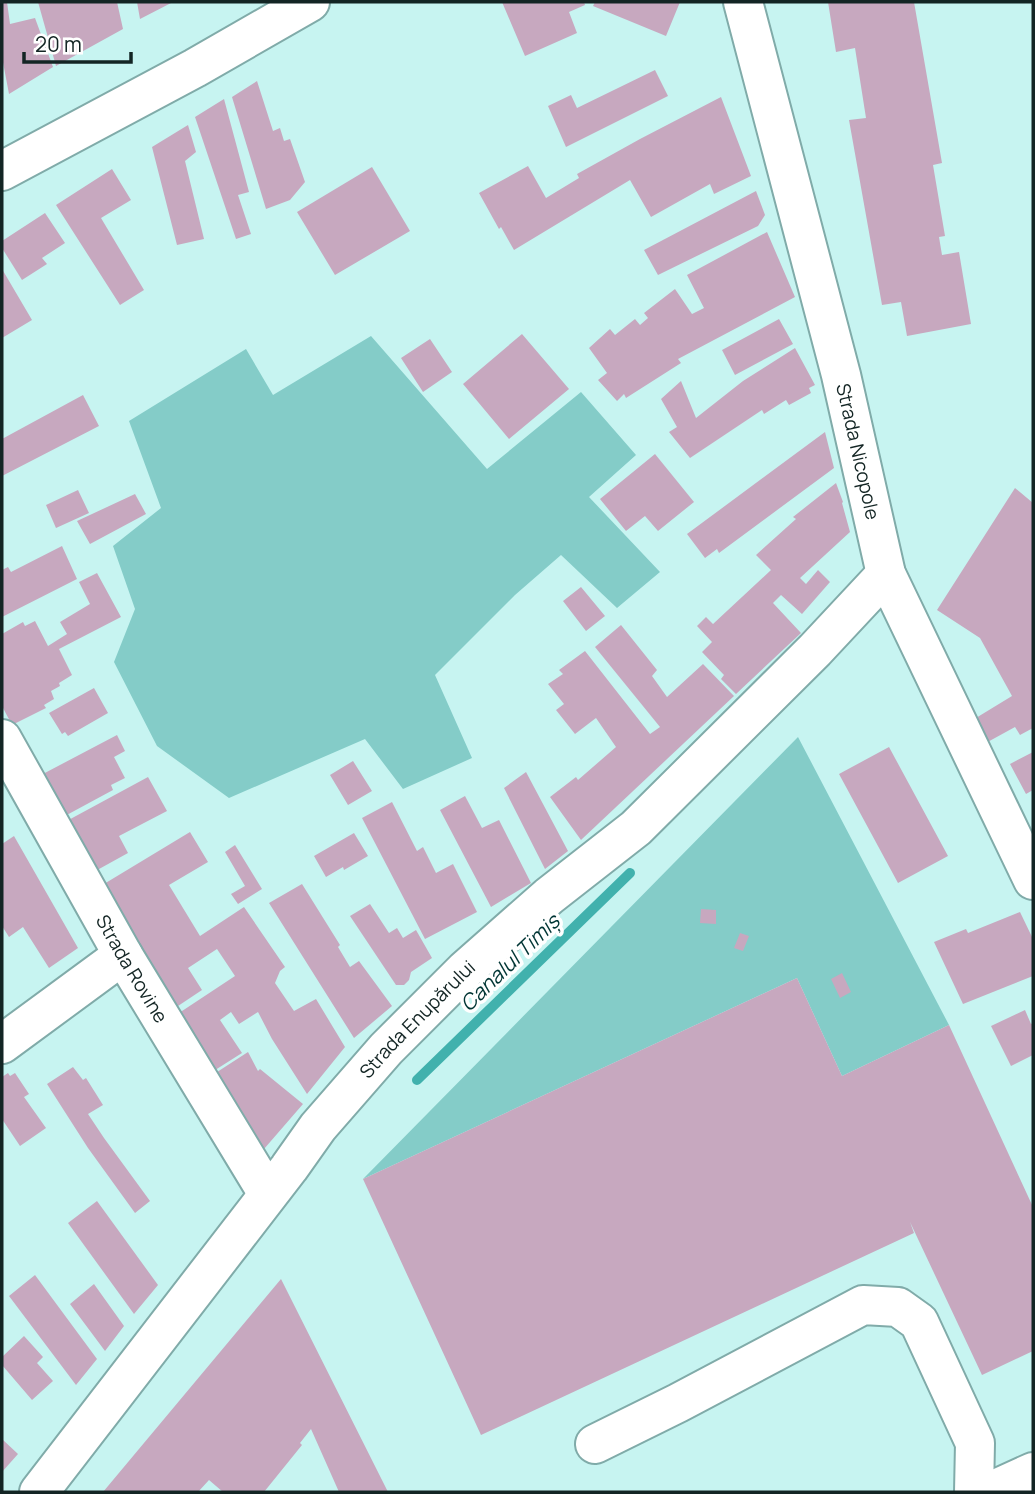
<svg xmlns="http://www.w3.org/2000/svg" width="1035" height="1494" viewBox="0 0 1035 1494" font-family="Manrope,sans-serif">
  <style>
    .green { fill: #84ccc8 }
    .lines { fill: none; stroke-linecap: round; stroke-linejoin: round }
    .stream { stroke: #41b1ad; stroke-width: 10 }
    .building { fill: #c7a8bf }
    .minor-casing { stroke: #80aba9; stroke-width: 42 }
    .minor { stroke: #fff; stroke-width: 38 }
    .labels { text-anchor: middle; stroke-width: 7; stroke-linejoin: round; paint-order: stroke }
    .street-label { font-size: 19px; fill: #132524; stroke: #fff }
    .water-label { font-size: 21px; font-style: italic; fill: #003534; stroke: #fff }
  </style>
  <rect width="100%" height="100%" fill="#c7f4f1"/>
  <path class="green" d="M371,336L487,469L581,392L636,455L589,497L660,572L617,608L561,555L515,595L435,675L472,758L403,789L365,739L229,798L157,746L114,662L135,609L113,546L161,508L129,421L246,349L273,395Z
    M798,737L949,1025L842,1076L797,978L363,1179Z"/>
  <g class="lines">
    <path class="stream" d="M417,1080L630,873"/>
  </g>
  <path class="building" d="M2,2H7L10,24L35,18L53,67L9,94L2,57Z
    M38,2H117L123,29L56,66Z
    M137,2H173L140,19Z
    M502,2H584L585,5L569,12L577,33L525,56Z
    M595,2H680L666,36L593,6Z
    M828,2H914L942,163L933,165L945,236L939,237L942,255L959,252L971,324L907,336L901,302L882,305L849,120L866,118L855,48L836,52Z
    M655,70L668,96L566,147L548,106L571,95L577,108Z
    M257,81L273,131L280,128L284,141L290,139L305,182L290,200L266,209L232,97Z
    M721,97L751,176L714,194L710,184L651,217L630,180L514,250L501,227L499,229L479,193L528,166L546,198L579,178L577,174L640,139Z
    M224,99L249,192L238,195L251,234L236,239L195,117Z
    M188,125L196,152L185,161L204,239L177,245L152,147Z
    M372,167L410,231L335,275L297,212Z
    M112,169L131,200L101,218L144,290L120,305L56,205Z
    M756,191L765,215L758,226L658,275L644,250Z
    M45,213L65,243L42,258L47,264L22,280L2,248V241Z
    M767,232L795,297L678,359L681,363L626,398L624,394L617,401L598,380L607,373L589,348L610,329L615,335L635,319L640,325L648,318L644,313L675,289L692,314L704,308L687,275Z
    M2,269L32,320L2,338Z
    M779,319L793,344L735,375L722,350Z
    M522,334L569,389L509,439L463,384Z
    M430,339L452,372L423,392L401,358Z
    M795,348L815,385L809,388L811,393L789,405L786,400L764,414L762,410L690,458L669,432L677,427L661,399L681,381L696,418L743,381Z
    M83,395L99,426L2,476V439Z
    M825,432L834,468L719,553L717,549L705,558L687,534Z
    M655,454L694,502L658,531L645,516L626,531L600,499Z
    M836,483L843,502L842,503L850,532L800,578L806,584L818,570L830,582L802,614L781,595L773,603L801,633L736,694L721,679L724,675L702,652L712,642L697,626L706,617L713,624L771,570L756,555L796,519L793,517Z
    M1015,488L1033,503V728L1020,735L1015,727L984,744L971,721L1012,696L980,638L937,610Z
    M78,490L89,513L56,528L46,505Z
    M135,494L146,514L90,544L77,521Z
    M62,546L77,579L2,617V570L8,567L11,572Z
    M97,573L121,617L59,649L72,675L59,683L60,686L51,691L54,699L44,705L46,708L12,725L2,706V634L23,622L25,626L35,621L48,646L67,634L60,622L90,604L79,582Z
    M581,587L605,616L586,631L563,601Z
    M621,625L657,670L652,676L667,697L703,664L734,696L581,840L550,797L576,777L578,780L616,747L596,718L575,734L556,710L564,704L548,684L563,674L559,670L585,651L650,734L660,727L595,647Z
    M94,688L108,713L68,736L65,732L62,734L49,713Z
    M117,735L125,751L114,757L125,778L111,785L113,790L63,817L41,775Z
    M889,747L948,856L898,883L839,774Z
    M1033,752V790L1026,794L1010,764Z
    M353,761L372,791L348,805L330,775Z
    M526,772L568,851L545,869L504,788Z
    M148,777L167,811L119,836L128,853L90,874L63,823Z
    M465,796L482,828L499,820L531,883L491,907L440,810Z
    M392,802L417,851L423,847L436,873L453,864L477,912L425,939L362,818Z
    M190,832L208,862L169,885L200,936L244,907L285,967L280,971L275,983L294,1011L316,999L345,1047L307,1094L272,1039L258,1012L239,1024L231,1012L220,1020L242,1053L212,1072L176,1015L235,976L217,949L188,968L202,990L172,1010L99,887Z
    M354,833L368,856L344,870L343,867L326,877L314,856Z
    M14,836L78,948L49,968L23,927L9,937L2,926V844Z
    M235,845L262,889L238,904L231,894L245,886L225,852Z
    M302,884L340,945L338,947L350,967L359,961L392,1006L354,1038L269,903Z
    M370,904L389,933L397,928L403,938L416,930L432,958L411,972L409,980L404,985H396L350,916Z
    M701,909L716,910V924L700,923Z
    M1020,912L1033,939V976L963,1004L934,942L966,929L968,933Z
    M740,933L749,936L743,951L734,948Z
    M842,973L851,992L840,998L831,979Z
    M797,978L842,1076L949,1025L1033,1207V1351L982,1375L910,1222L914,1233L481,1435L363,1179Z
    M1025,1010L1031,1024L1033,1023V1055L1011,1066L991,1026Z
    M248,1052L258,1071L260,1069L303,1104L264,1149L255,1142L214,1074Z
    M73,1067L83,1080L86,1078L103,1105L88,1114L104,1138L150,1201L135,1213L88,1148L47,1084Z
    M8,1073L10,1076L15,1073L29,1094L24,1097L46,1128L20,1146L2,1119V1077Z
    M97,1201L158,1285L134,1314L68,1223Z
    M35,1275L97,1359L76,1385L9,1296Z
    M281,1279L388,1492H339L311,1429L300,1443L302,1445L264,1492H223L209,1480L198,1492H103Z
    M94,1284L124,1326L105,1351L70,1304Z
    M24,1336L43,1357L37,1363L53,1381L32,1400L2,1365V1357Z
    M2,1439L18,1454L2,1472Z"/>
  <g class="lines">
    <defs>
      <g id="minor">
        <path id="s1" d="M743,2L841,375L886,574L1033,880"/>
        <path d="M2,171L195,68L310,2"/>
        <path id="s2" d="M2,739L123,955L268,1194"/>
        <path d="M2,1044L123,955"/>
        <path d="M595,1444L678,1403L863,1305L898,1307L919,1322L975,1443L974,1492"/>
        <path id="s3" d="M39,1492L289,1168L318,1127L386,1049L465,970L549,896L636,828L815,650L886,574"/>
        <path d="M989,1492L1033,1472"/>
      </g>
    </defs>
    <use href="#minor" class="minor-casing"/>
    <use href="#minor" class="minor"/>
  </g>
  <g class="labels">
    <g class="street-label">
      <text dy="7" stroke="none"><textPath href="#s1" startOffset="464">Strada Nicopole</textPath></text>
      <text dy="7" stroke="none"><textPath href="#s2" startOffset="264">Strada Rovine</textPath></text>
      <text dy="7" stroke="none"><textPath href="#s3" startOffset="606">Strada Enupărului</textPath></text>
    </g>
    <g class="water-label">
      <text transform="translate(510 963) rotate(-44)" y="7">Canalul Timiș</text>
    </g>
  </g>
  <rect width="1035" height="1494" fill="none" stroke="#132524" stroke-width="7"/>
  <path d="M24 52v10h107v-10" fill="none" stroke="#132524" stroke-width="3.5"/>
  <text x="35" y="52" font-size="21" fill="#132524" stroke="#ffffff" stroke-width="5" paint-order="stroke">20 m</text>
</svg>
